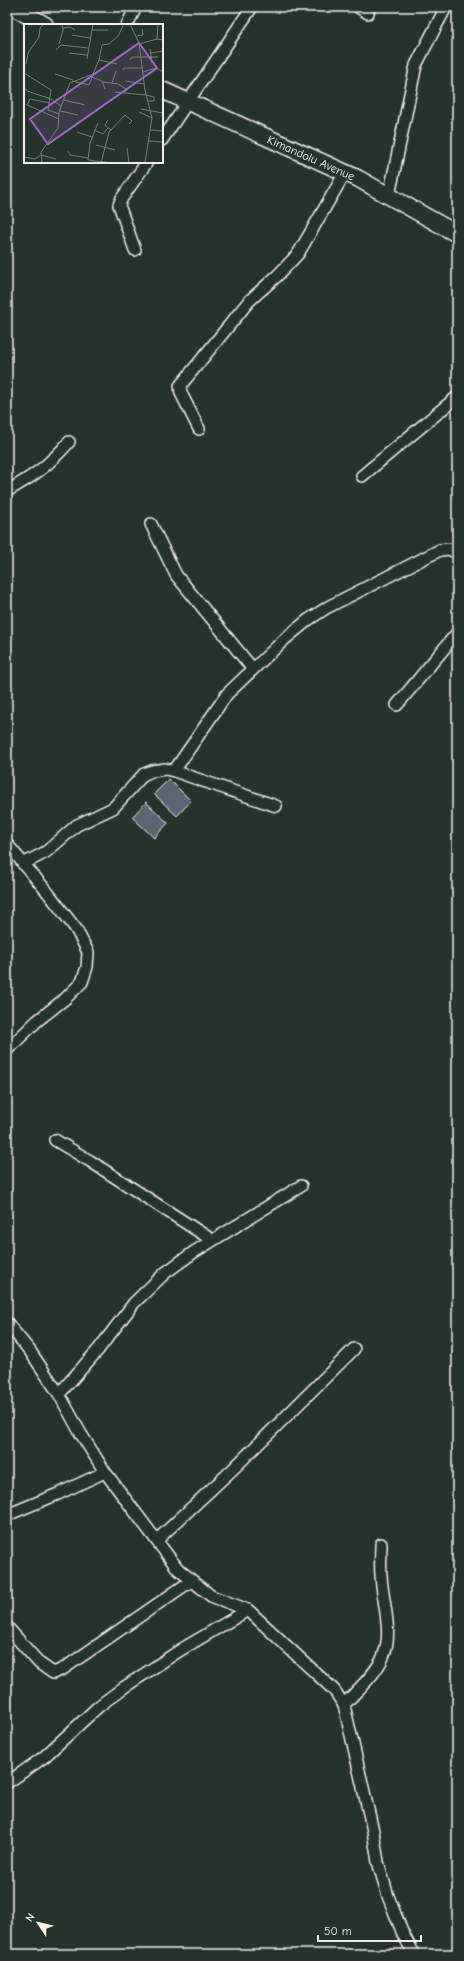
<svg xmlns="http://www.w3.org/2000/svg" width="464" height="1961" viewBox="0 0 464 1961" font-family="'Comic Neue',sans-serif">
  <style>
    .building { fill: #5c6573; stroke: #f4f1e8 }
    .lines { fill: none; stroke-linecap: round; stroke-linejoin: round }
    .street-casing { stroke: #f4f1e8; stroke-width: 14 }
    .secondary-casing { stroke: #f4f1e8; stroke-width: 19 }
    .street { stroke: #26332d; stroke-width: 11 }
    .secondary { stroke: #26332d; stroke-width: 16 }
    .labels { text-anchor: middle; stroke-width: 3; stroke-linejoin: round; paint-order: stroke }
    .street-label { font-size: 12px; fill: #f4f1e8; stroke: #26332d }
    .inset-road { fill: none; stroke: #787f78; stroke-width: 1 }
    .view { fill: #9f67cb; fill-opacity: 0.15; stroke: #9f67cb; stroke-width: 2 }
    .inset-edge { fill: none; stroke: #f4f1e8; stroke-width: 2 }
  </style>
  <rect width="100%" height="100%" fill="#26332d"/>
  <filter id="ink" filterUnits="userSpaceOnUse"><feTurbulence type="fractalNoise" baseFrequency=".025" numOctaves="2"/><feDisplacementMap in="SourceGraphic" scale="8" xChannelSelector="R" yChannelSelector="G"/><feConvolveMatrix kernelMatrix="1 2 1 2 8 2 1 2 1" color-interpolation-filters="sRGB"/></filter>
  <g filter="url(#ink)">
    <path class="building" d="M169,779L191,801L177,816L154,794Z
      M146,802L168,823L154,838L132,817Z"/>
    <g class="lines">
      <defs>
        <path id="street" d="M358,7L368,13
          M127,25L136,7
          M162,140L252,7
          M389,196L416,65L446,7
          M135,250L119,205L122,198L147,162
          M199,429L181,393L180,386L249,301L277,276L298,254L345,173
          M362,476L457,397
          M7,491C34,476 49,465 69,442
          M151,524L176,575L252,668
          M397,705L457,633
          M174,771L227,694L285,639L308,620L328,607L440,550L449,549L457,553
          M7,844L49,894L76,929L88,952L87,967L82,982L66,998L37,1021L7,1050
          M23,864L46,852L77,825L113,808L144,774L152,771L165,769L174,771L276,806
          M55,1140L90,1161L212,1240
          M7,1323L30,1351L59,1394L81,1434L105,1472L178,1569L211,1596L248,1610L334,1690L344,1705L373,1831L378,1862L388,1896L403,1934L414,1954
          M59,1394L98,1350L134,1303L165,1273L194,1252L301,1186
          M7,1515L58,1494L105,1472
          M157,1540L233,1469L354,1349
          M7,1627L39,1663L53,1673L63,1669L191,1581
          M344,1705C356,1691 377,1673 383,1657C394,1632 382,1601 381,1575C380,1565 381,1554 381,1544
          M7,1783L44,1757L99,1706L123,1688L182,1649L248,1610"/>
        <path id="secondary" d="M13,7L45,25
          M162,90L357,178L457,234"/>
      </defs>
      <use href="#street" class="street-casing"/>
      <use href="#secondary" class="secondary-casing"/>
      <use href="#street" class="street"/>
      <use href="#secondary" class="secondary"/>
    </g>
  </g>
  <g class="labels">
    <g class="street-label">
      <text transform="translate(311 158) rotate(24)" y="4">Kimandolu Avenue</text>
    </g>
  </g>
  <g transform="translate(24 24)">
    <rect width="139" height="139" fill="#26332d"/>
    <path class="inset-road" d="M106,0L115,19L121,66L128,94L121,139M134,0L133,15L139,16M39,4L46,3L51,6M68,6H84M48,11L66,14M113,12L119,11L118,5M35,20L39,6L38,0M115,20L133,15M126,25L128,39M32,26L37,21L64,24M45,29L63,31M127,29L139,27M63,35L69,0M75,36L93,40M106,36L108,33H134M2,40L4,29L15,13L16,4L20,0M99,46L100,44H119M119,48L132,44L139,48M0,49L27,66L24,86L35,90M31,50L49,56M68,53L78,57L81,65M48,57L65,61L69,51M102,57L120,60M79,58L94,60L102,65L101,69M88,59L92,47M0,63L3,67L27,75L37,82M91,68L122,71M122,71L130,73V77H124M40,76L61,81M26,79L6,75L3,81L35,95M117,85L139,89M36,87L54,91M115,88L128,94M84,96L81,101L87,106M74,99L66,119L64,136L89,139M70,106L79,110L84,104M127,106L139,107M53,108L68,113M125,117L139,118M72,121L91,126M103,124L105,139M44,127L46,131L64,134M17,131L32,135M0,133L11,135L17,131M18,139L17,128L34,104L35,88L46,59L69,50L75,36L78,21L85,20L94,12L100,0M77,139L85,108L101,91L108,97L105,100"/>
    <path class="view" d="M115,19L133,44L24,120L6,95Z"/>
    <rect width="139" height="139" class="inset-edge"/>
  </g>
  <rect width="464" height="1961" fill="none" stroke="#26332d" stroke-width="24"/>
  <rect x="12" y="12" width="440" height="1937" fill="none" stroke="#f4f1e8" stroke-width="1.5" filter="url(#ink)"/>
  <g transform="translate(38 1923) rotate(305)" stroke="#26332d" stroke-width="3" paint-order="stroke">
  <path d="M0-3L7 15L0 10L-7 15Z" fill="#f4f1e8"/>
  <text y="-6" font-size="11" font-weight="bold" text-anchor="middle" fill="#f4f1e8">N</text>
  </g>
  <path d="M318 1935v6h103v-6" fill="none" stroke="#f4f1e8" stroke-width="2"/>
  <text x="324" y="1935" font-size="12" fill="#f4f1e8" stroke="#26332d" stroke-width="3" paint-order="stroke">50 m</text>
</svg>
